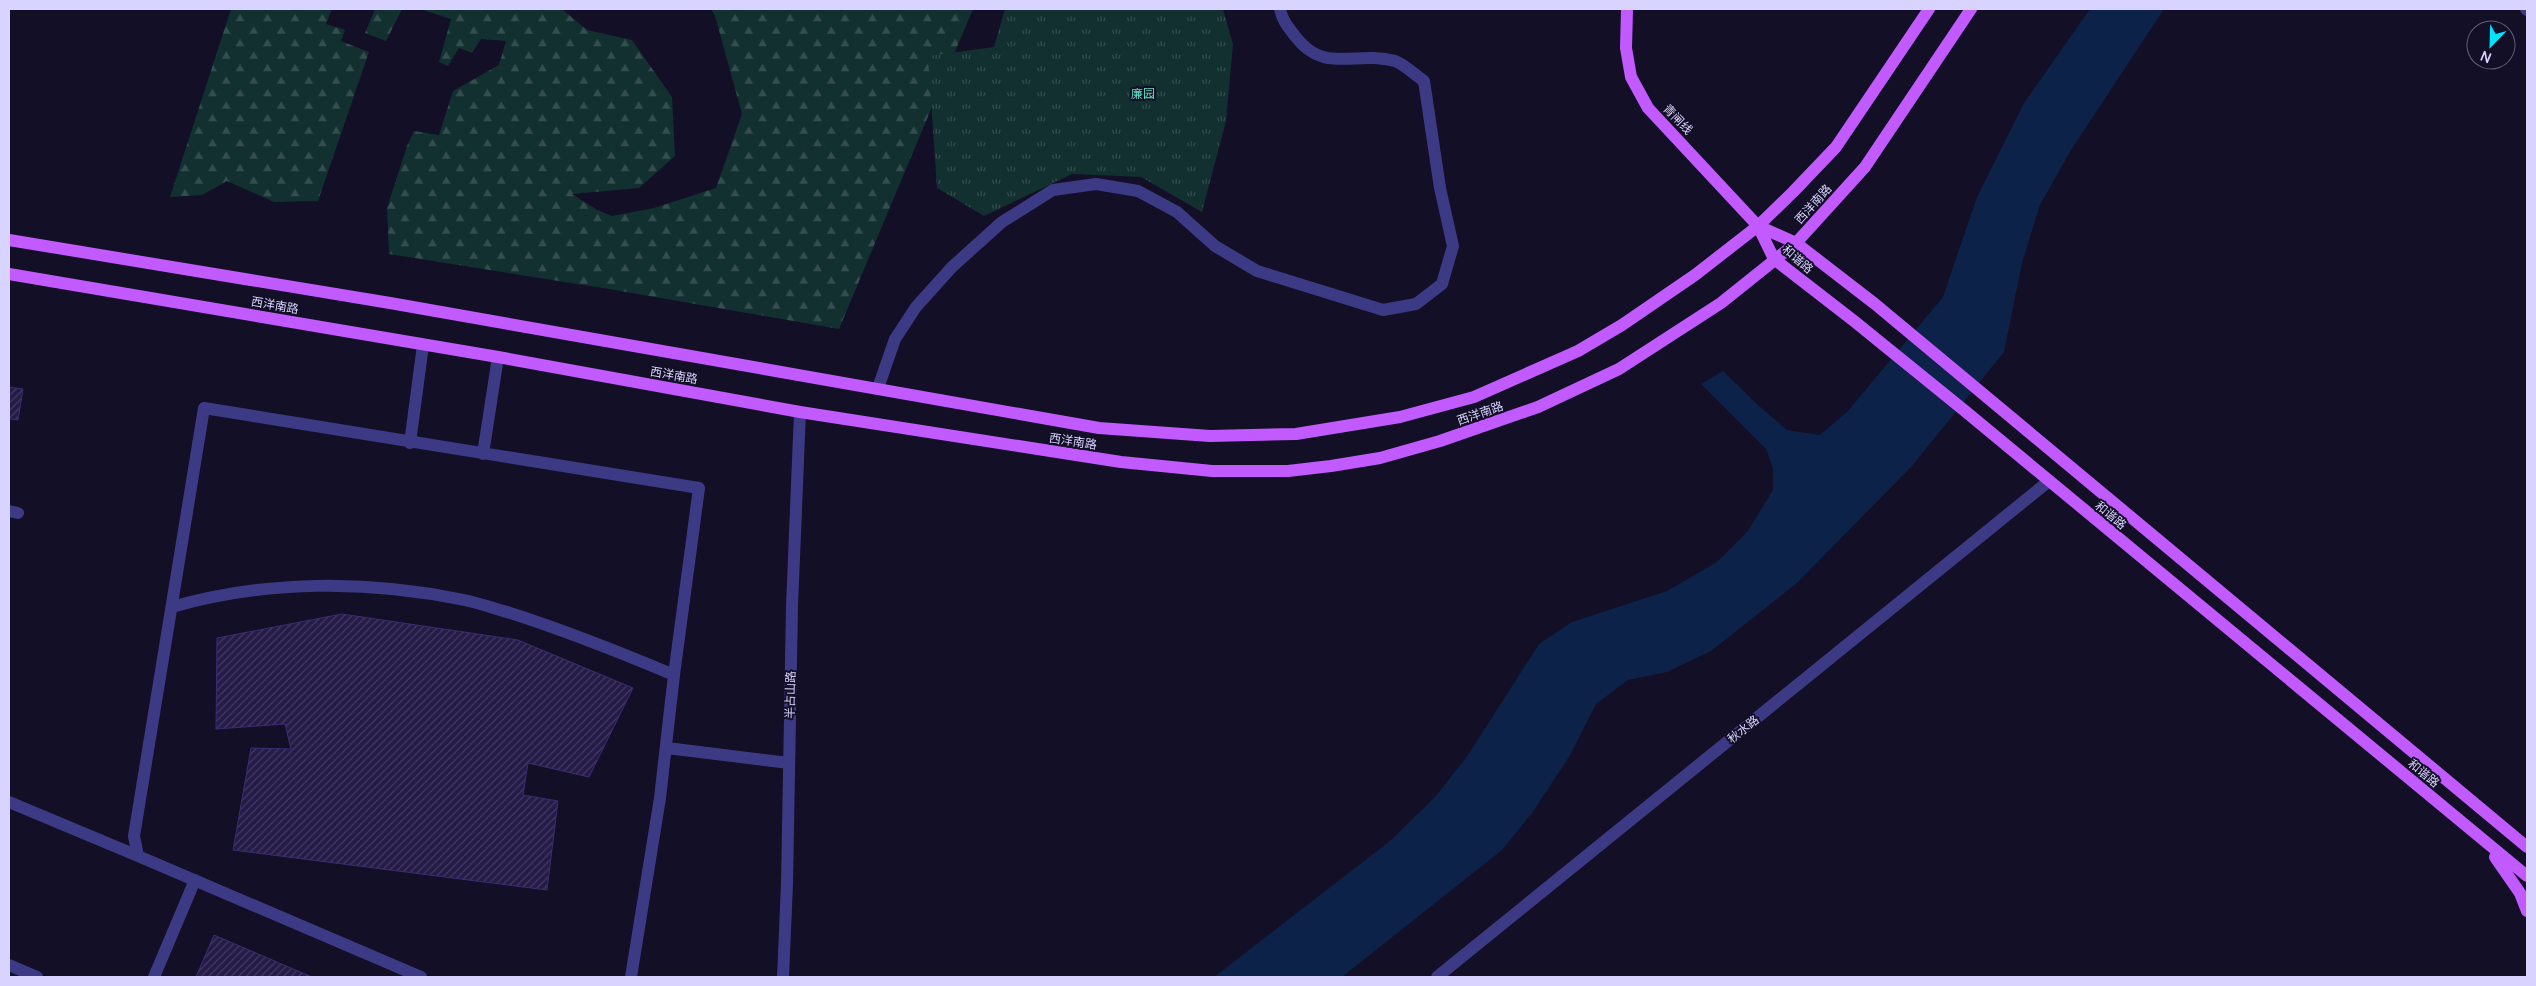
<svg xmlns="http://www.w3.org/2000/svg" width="2536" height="986" font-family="Manrope,'Noto Sans SC',sans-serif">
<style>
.forest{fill:url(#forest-firs)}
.park{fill:url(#park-tufts)}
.water{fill:#0c2248}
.building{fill:url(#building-hatch);stroke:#3b2d73}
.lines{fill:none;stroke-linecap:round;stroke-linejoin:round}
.minor{stroke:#3d3a85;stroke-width:12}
.major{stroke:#c25bff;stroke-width:12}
.labels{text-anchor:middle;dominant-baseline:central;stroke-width:4;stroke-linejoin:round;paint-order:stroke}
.park-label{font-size:12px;fill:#5fe0c0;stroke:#130f26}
.street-label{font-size:12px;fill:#d9d4ff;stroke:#130f26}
</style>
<defs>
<pattern id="forest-firs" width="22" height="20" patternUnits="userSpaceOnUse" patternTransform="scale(1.25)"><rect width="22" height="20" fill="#12302f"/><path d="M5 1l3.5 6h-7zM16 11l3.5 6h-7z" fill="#344d4e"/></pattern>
<pattern id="park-tufts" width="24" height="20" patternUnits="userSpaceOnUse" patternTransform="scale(1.25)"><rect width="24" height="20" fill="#12302f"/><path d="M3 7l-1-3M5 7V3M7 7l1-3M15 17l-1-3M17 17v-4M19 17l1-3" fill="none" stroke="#344d4e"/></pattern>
<pattern id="building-hatch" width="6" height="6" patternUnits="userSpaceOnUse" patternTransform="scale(1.25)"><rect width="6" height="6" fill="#241b47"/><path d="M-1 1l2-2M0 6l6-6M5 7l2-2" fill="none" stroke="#433b63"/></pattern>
</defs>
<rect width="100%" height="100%" fill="#130f26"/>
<path class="forest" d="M 231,9 L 332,9 L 326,24 L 345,30 L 341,41 L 369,52 L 318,201 L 274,202 L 227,181 L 202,195 L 170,197 Z
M 375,9 L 402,9 L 386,41 L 365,33 Z
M 420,9 L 562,9 L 587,30 L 632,40 L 672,97 L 675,156 L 639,188 L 572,194 L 597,210 L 612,216 L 654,208 L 716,188 L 742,114 L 715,16 L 711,9 L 973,9 L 839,329 L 609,289 L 389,254 L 387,208 L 407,146 L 414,131 L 439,135 L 453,91 L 499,65 L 506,41 L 481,39 L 472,53 L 459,48 L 448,66 L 439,62 L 451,19 Z"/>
<path class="park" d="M 1005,9 L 1223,9 L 1233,44 L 1226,121 L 1202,212 L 1141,177 L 1072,174 L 984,216 L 937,188 L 928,56 L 994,47 Z"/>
<path class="water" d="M 2090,9 L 2164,9 L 2071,150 L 2040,205 L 2022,263 L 2004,352 L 1912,466 L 1797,583 L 1711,651 L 1667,672 L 1628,680 L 1596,704 L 1569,757 L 1532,813 L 1502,850 L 1342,977 L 1214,977 L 1390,841 L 1435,797 L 1468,755 L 1539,644 L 1572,622 L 1667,591 L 1717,562 L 1748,531 L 1773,490 L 1773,468 L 1766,449 L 1701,384 L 1723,371 L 1758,405 L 1787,430 L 1820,435 L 1847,412 L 1943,297 L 1977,197 L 2024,103 Z"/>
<path class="building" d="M 9,387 L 23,389 L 18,420 L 9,419 Z
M 342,614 L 518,640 L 633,688 L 589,777 L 528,763 L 523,795 L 558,801 L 547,890 L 233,850 L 251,748 L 291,749 L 285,724 L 216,729 L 217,638 Z
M 214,935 L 312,977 L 196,977 Z"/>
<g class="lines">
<path class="minor" d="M 2526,9 L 2527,10
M 878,388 L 895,339 L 916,307 L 952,267 L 1002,222 L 1053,190 L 1096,184 L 1138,191 L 1177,212 L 1215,246 L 1257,271 L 1383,310 L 1416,304 L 1442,284 L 1453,246 L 1440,188 L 1424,81 C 1415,75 1404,64 1395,61 C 1355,50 1324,75 1295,36 C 1288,27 1282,20 1280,9
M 410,443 L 423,345
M 483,454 L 498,357
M 9,511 L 18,513
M 172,607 C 266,580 368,580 464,600 C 479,603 493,608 507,612 C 564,630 619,652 674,675
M 667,748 L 789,763
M 9,802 L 138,856
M 9,965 L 37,977
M 154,977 L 195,880
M 421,977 L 138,856 L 134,836 L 204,408 L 699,488 L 674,675 L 660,798 L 631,977
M 783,977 L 787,884 L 792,606 L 800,412
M 1437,977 L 2049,481"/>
<path class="major" d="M 1627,9 L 1626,48 L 1631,77 L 1648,108 L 1758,226 L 1774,259 L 1854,321 L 1965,411 L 2527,876
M 1758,226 L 1796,243 L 1875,304 L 2527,847
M 9,240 L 390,303 L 1099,428 L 1210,436 L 1296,434 L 1400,417 L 1474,397 L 1578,351 L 1622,325 L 1695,275 L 1758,226 L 1793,192 L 1836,147 L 1929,9
M 9,274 L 498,357 L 800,412 L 1121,462 L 1212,471 L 1288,471 L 1331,466 L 1380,458 L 1440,441 L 1538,407 L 1619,369 L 1721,303 L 1796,243 L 1865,167 L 1971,9
M 2495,857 L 2520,893 L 2527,911"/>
</g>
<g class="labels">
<g class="park-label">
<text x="1143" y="93">廉园</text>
</g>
<g class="street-label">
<text transform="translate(1678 119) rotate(46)">青闸线</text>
<text transform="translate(1813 204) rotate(-48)">西洋南路</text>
<text transform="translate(1798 259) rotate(41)">和谐路</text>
<text transform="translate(275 305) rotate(10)">西洋南路</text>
<text transform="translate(674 375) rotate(10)">西洋南路</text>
<text transform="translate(1480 413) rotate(-19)">西洋南路</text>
<text transform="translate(1073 441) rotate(9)">西洋南路</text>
<text transform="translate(2111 515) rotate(40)">和谐路</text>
<text transform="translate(790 695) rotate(-89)">半占山路</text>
<text transform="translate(1743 729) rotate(-39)">秋水路</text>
<text transform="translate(2424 773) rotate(40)">和谐路</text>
</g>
</g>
<rect width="2536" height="986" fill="none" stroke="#d9d4ff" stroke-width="20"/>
<g transform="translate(2491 45) rotate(203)"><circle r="24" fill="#130f26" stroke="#625e7d"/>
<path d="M0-4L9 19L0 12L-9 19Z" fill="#00e5ff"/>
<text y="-8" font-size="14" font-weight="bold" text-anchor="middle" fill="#d9d4ff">N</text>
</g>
</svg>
